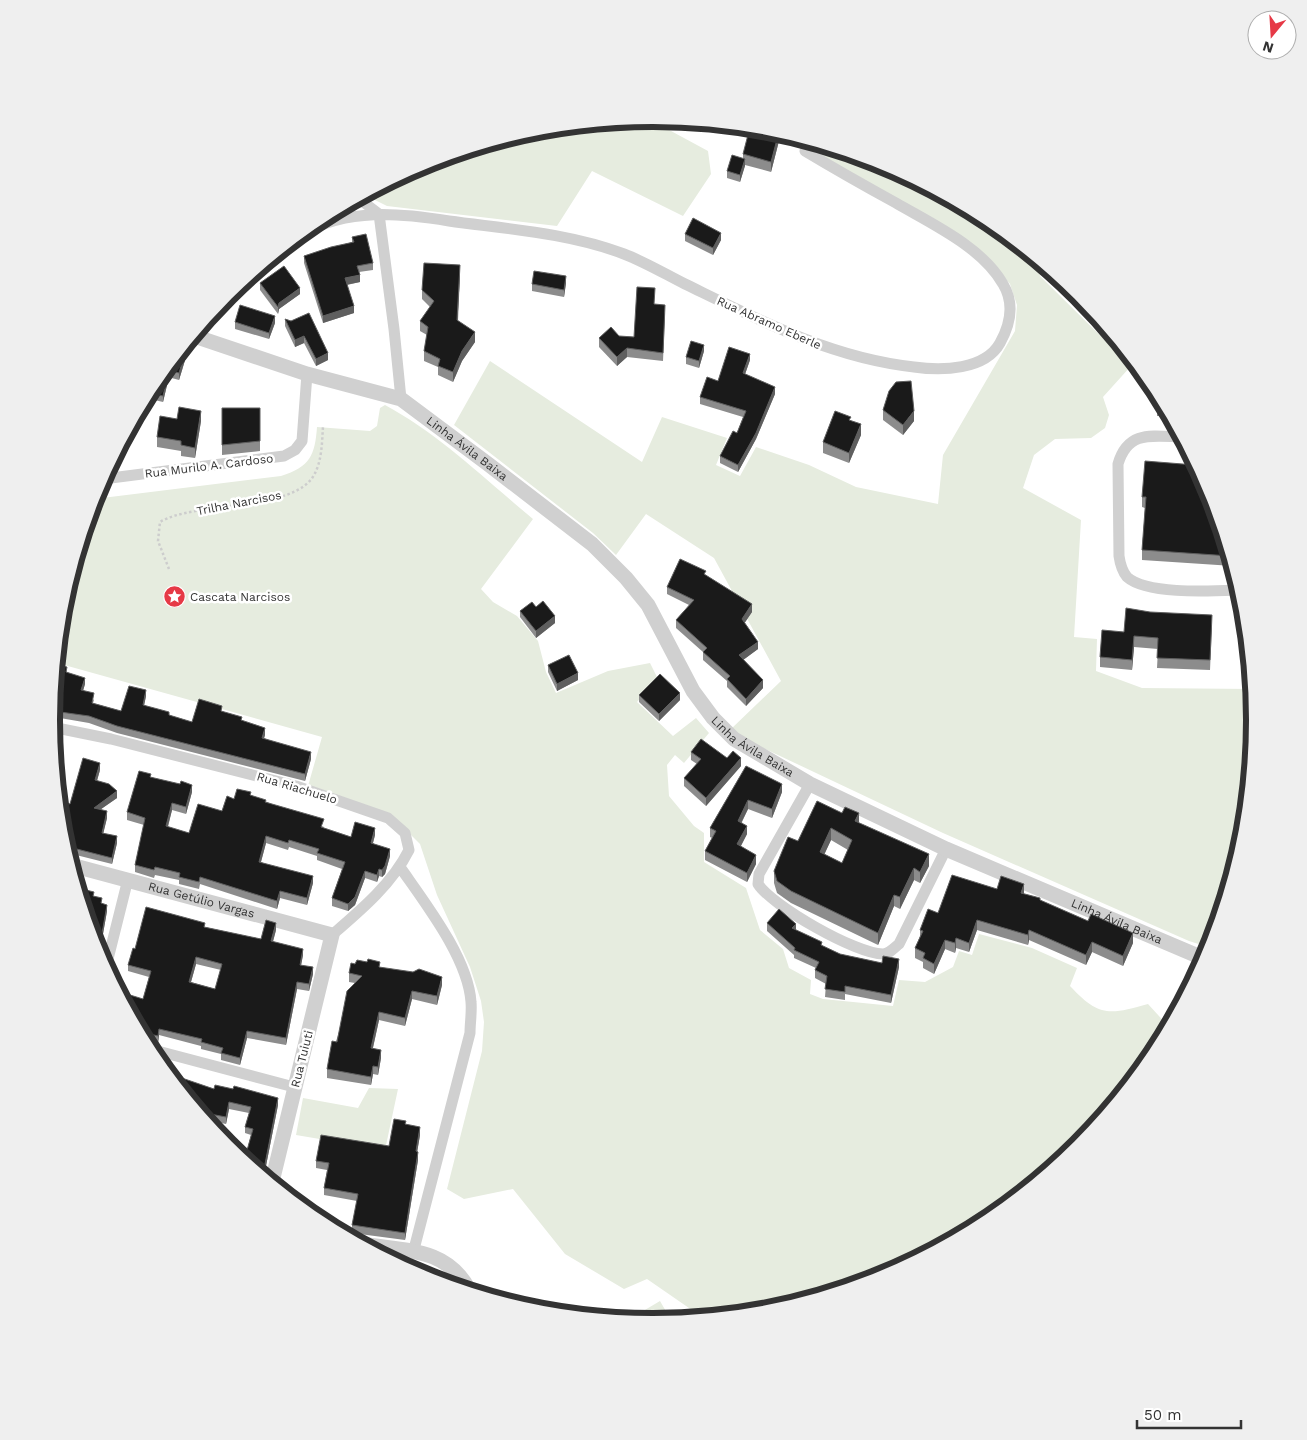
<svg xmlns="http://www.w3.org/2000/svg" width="1307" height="1440" font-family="'Work Sans',sans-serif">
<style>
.green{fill:#e6ecdf}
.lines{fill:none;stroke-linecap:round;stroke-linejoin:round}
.path{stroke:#cdcdcd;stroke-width:2.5;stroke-dasharray:2.5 2.5;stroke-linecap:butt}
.minor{stroke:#d0d0d0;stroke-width:11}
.tertiary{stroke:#d0d0d0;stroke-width:15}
.wall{fill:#8c8c8c;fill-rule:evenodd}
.shaded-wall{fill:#5f5f5f}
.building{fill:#1a1a1a;stroke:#5f5f5f;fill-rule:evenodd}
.labels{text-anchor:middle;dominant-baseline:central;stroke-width:5;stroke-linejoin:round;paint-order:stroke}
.street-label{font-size:12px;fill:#333;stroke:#fff}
.poi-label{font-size:12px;fill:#333;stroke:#fff;text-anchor:start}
.rim{fill:none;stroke:#333;stroke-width:6}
</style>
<rect width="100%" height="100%" fill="#fff"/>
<path class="green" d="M 647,118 L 708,151 L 711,174 L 683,216 L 592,171 L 557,226 L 387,206 L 365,195 L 423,163 L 536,129 Z
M 781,132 L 884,164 L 988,219 L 1036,259 L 1040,276 L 1131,366 L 1103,397 L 1109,415 L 1105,428 L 1091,438 L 1055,439 L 1034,455 L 1023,488 L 1081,520 L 1074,637 L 1097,639 L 1096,671 L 1142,688 L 1253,689 L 1256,720 L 1244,838 L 1211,948 L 1189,941 L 943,833 L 742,738 L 731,729 L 781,681 L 714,558 L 646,514 L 616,555 L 593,533 L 454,425 L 490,361 L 642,462 L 662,417 L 727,438 L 716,465 L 740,476 L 756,447 L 809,465 L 856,487 L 938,504 L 943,455 L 1015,331 L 1017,305 L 1010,284 L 987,257 Z
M 385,405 C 439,434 486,480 533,519 L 481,589 L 493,602 L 517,616 L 538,641 L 546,672 L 556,693 L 608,671 L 650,663 L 658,679 L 637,702 L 673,736 L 696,718 L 709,733 L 684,763 L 675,755 L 667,765 L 669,796 L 694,826 L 704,833 L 704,862 L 746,888 L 760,930 L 783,949 L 789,968 L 811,980 L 810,994 L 823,999 L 893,1006 L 899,980 L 925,982 L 953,967 L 959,951 L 972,955 L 979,934 L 1032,948 L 1077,968 L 1070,986 C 1099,1017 1109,1015 1148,1004 L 1169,1027 L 1154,1055 L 1079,1146 L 988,1221 L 884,1277 L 771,1311 L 702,1317 L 647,1279 L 624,1289 L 565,1254 L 513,1189 L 464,1199 L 447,1189 L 482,1051 L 484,1022 L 481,1001 L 470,967 L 437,895 L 420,844 L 399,823 L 308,786 L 322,737 L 57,663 L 63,602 L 94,499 L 281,476 C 310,467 315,455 317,427 L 370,431 L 377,426 L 380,408 Z
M 369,1088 L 398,1089 L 385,1150 L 296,1135 L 303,1098 L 358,1108 Z
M 660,1301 L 671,1320 L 653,1322 L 628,1320 Z"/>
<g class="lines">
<path class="path" d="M 169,569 L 158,541 L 160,522 C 194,501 294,512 314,475 C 322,461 322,442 323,426"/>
<path class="minor" d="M 358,198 L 379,214 L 394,329 L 401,399
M 302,234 C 348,208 399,213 449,221 C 507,229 569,233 624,254 C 645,262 665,274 685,284 C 759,320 831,358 914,367 C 942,371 985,370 1000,343 C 1010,325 1015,304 1003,284 C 982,247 932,224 896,203 C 865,186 835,169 805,151
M 1182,437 C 1152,436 1128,430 1118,464 L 1119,556 C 1120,563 1122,571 1127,577 C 1147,595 1213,591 1240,590
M 103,479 L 284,456 L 295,450 L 302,441 L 307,374
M 52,727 L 111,739 L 296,786 L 388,818 L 405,833 L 409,850 C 392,884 361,910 332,935
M 810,784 L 759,874 L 758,884 C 772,906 856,954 883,954 C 889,954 894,948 899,944 L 946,849
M 400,867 C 425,903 468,958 471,1002 C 472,1012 470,1023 470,1033 L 413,1253
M 106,967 L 128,879
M 150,1049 L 294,1087"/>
<g class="tertiary">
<path id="s1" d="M 194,336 L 307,374 L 401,399 L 488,464 L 592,544 L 626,578 L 648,605 L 693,691 L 713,718 L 734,739 L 810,784 L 946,849 L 1205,959"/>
<path id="s2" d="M 71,865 L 332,935 L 272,1182"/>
<path d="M 362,1244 C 404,1251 447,1247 469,1290"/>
</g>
</g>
<path class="wall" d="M 780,132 L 780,137 L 771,172 L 745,165 L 740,182 L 727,178 L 727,171 L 743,159 L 743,154 Z
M 685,234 L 721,240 L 713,255 L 685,241 Z
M 352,237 L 373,263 L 373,270 L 359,272 L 360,282 L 347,285 L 354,313 L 323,323 L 304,263 L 304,256 L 352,242 Z
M 460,275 L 458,321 L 475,342 L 462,361 L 453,382 L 438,375 L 438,367 L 424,361 L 424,351 L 427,335 L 420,331 L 420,321 L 430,307 L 422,299 L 422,290 Z
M 260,283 L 300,294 L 279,309 L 278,314 L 260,290 Z
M 566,283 L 564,297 L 532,291 L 532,284 Z
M 655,304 L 665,314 L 663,361 L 627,357 L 617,366 L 599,347 L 599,338 L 619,336 L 634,337 Z
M 285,319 L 291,321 L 328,360 L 316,366 L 304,343 L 295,347 L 285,326 Z
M 235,322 L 275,323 L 269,339 L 235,329 Z
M 183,349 L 186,357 L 179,380 L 168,377 L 168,381 L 163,402 L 146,398 L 153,385 L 164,373 L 164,371 Z
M 704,351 L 699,368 L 686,364 L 686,357 Z
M 750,360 L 745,374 L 775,394 L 756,439 L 738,472 L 720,463 L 720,456 L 737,433 L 743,417 L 700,404 L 700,397 L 718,381 Z
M 1157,391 L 1171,416 L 1157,416 Z
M 222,408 L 260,408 L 260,451 L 222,455 Z
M 883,410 L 914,421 L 903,435 L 883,420 Z
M 177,419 L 201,421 L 195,458 L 181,456 L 181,451 L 157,447 L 157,437 Z
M 851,421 L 861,435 L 849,463 L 823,453 L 823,442 Z
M 1195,465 L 1210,490 L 1233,566 L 1142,560 L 1142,550 L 1145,508 L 1142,507 L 1142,497 Z
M 706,575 L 752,612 L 744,623 L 758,649 L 743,660 L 763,688 L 746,706 L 727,687 L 727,681 L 703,660 L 703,652 L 676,628 L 676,620 L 689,605 L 667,594 L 667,587 Z
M 536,607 L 555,623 L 536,638 L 520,617 L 520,611 Z
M 1212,625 L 1210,670 L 1157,668 L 1158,649 L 1134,647 L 1132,670 L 1100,667 L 1100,657 L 1124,632 Z
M 57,665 L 85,684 L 83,691 L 94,700 L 93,703 L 121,711 L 146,696 L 144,705 L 169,715 L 192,722 L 222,711 L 242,721 L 265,735 L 264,738 L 311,759 L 305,781 L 117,733 L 89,723 L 60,718 L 60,721 L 51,719 Z
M 548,665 L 578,680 L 557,691 L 548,672 Z
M 639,695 L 680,700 L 659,721 L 639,702 Z
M 691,752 L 727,758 L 741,766 L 706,806 L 684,786 L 684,778 L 697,764 L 691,760 Z
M 746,766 L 782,792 L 772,818 L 748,809 L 742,822 L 747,834 L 741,846 L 756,864 L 747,882 L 705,860 L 705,851 L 712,838 L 710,837 L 710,828 Z
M 100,770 L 97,781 L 117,798 L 101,809 L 107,818 L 103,833 L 117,843 L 112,864 L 68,853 L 63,837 L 70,804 Z
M 151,777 L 192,792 L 186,814 L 172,810 L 168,827 L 189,833 L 222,811 L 234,799 L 251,795 L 324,827 L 323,828 L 351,837 L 375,835 L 373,843 L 390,856 L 385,874 L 382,877 L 379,876 L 377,882 L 365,878 L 355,905 L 348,911 L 332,906 L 332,898 L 342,869 L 317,860 L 317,856 L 289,847 L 288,850 L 266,843 L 261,862 L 313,883 L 307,905 L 280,898 L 277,909 L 200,884 L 199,889 L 179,884 L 179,880 L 155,875 L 154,878 L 135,872 L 135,865 L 144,825 L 127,820 L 127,812 Z
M 817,801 L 859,823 L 929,866 L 920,883 L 914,880 L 900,909 L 894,906 L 878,945 L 791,903 L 777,893 L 774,883 L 774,871 L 798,841 ZM 831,840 L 848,850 L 842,863 L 824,854 Z
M 997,889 L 1024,894 L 1040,900 L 1133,943 L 1123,966 L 1092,952 L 1086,965 L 1029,940 L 1028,945 L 977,930 L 969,952 L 956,948 L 955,953 L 945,949 L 934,974 L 923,968 L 923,962 L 915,958 L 915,948 L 920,936 L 920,930 L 938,913 Z
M 80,893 L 94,896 L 102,904 L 107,911 L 100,951 L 97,950 Z
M 767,923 L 796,930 L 822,946 L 840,954 L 899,967 L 891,1003 L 845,994 L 845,1000 L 825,997 L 826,984 L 815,978 L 815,970 L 816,968 L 794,958 L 794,955 L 767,931 Z
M 205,927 L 261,939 L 276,930 L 273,942 L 303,955 L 301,965 L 313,974 L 309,991 L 297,989 L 286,1045 L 247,1038 L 240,1065 L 221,1060 L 221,1054 L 201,1049 L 201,1046 L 159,1035 L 158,1043 L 145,1040 L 127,1007 L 143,999 L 149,977 L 128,971 L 128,965 L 135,949 ZM 196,964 L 221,970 L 215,989 L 191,982 Z
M 380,967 L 442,985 L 437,1005 L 412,999 L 405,1026 L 379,1020 L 373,1048 L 381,1058 L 378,1075 L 373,1074 L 371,1085 L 327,1078 L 327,1069 L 355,983 L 349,982 L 349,973 Z
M 169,1075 L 214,1089 L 278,1105 L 264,1176 L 236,1153 L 246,1154 L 251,1135 L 245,1133 L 245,1127 L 249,1113 L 229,1109 L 226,1124 L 206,1120 Z
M 406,1125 L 420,1135 L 417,1152 L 418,1160 L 405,1240 L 352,1233 L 352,1225 L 357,1201 L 324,1195 L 324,1188 L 327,1170 L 316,1168 L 316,1161 L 389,1146 Z"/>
<path class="shaded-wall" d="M 779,132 L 780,132 L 780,137 L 771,172 L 771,162 Z
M 745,159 L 745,166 L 740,182 L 740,175 Z
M 721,233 L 721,240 L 713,255 L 713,248 Z
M 460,265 L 460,275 L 457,330 L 457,320 Z
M 360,275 L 360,282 L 345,285 L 345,278 Z
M 566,276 L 566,283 L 564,297 L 564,290 Z
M 300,288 L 300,294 L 279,309 L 278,314 L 278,307 L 279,303 Z
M 354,306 L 354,313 L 323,323 L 323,316 Z
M 275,316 L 275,323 L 269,339 L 269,333 Z
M 475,332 L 475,342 L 462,361 L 453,382 L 453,372 L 462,351 Z
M 304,336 L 304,343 L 295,347 L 295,340 Z
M 704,345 L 704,351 L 699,368 L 699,361 Z
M 627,348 L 627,357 L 617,366 L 617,357 Z
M 186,350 L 186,357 L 179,380 L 179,373 Z
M 328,353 L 328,360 L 316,366 L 316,359 Z
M 750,354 L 750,360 L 743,380 L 743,373 Z
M 168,374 L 168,381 L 163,402 L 163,396 Z
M 775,387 L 775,394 L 756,439 L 738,472 L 738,465 Z
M 201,411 L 201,421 L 195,458 L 195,448 Z
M 914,411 L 914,421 L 903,435 L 903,425 Z
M 861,424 L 861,435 L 849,463 L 849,453 Z
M 752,604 L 752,612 L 742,627 L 742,619 Z
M 555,616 L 555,623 L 536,638 L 536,631 Z
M 1134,636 L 1134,647 L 1132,670 L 1132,660 Z
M 758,642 L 758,649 L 739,663 L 739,655 Z
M 578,673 L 578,680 L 557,691 L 557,684 Z
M 85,678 L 85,684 L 81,697 L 81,690 Z
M 763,680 L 763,688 L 746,706 L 746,699 Z
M 146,690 L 146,696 L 143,711 L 143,705 Z
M 680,693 L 680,700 L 659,721 L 659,714 Z
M 265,728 L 265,735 L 262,745 L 262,738 Z
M 311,752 L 311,759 L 305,781 L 305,774 Z
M 741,758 L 741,766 L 706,806 L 706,798 Z
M 100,763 L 100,770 L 95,787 L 95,780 Z
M 782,784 L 782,792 L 772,818 L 772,809 Z
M 192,785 L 192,792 L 186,814 L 186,807 Z
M 117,791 L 117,798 L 94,814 L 94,808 Z
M 748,800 L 748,809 L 738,829 L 738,821 Z
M 172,803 L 172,810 L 166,833 L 166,826 Z
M 107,811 L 107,818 L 102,839 L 102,833 Z
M 859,813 L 859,825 L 855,821 Z
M 747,826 L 747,834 L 737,853 L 737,844 Z
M 375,828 L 375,835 L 371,850 L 371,843 Z
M 831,828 L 831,840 L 820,864 L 820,852 Z
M 117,836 L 117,843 L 112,864 L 112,858 Z
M 266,836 L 266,843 L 259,869 L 259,862 Z
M 390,849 L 390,856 L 385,874 L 382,877 L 382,870 Z
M 929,854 L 929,866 L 920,883 L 920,872 Z
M 756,855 L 756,864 L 747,882 L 747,873 Z
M 914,868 L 914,880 L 900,909 L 900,897 Z
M 379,869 L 379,876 L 377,882 L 377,875 Z
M 365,871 L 365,878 L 355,905 L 348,911 L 348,904 Z
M 313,876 L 313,883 L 307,905 L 307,898 Z
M 1024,884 L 1024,894 L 1021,893 Z
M 280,891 L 280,898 L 277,909 L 277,901 Z
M 894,895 L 894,906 L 878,945 L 878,933 Z
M 107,905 L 107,911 L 100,951 L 100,945 Z
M 977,920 L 977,930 L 969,952 L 969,943 Z
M 276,923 L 276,930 L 271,948 L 271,941 Z
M 796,924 L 796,932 L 792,928 Z
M 1029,930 L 1029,940 L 1028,945 L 1028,935 Z
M 1133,933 L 1133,943 L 1123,966 L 1123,956 Z
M 956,938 L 956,948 L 955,953 L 955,943 Z
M 945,940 L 945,949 L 934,974 L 934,964 Z
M 1092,942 L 1092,952 L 1086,965 L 1086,955 Z
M 303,949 L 303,955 L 300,971 L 300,965 Z
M 196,957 L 196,964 L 189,989 L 189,982 Z
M 899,959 L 899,967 L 891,1003 L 891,995 Z
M 313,967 L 313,974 L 309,991 L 309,984 Z
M 442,977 L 442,985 L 437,1005 L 437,996 Z
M 297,982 L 297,989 L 286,1045 L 286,1038 Z
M 412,991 L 412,999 L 405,1026 L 405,1018 Z
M 379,1012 L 379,1020 L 371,1056 L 371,1048 Z
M 159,1029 L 159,1035 L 158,1043 L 158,1036 Z
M 247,1031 L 247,1038 L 240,1065 L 240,1058 Z
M 381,1050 L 381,1058 L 378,1075 L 378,1067 Z
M 373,1066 L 373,1074 L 371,1085 L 371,1077 Z
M 278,1098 L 278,1105 L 264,1176 L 263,1174 Z
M 229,1102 L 229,1109 L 226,1124 L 226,1117 Z
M 420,1127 L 420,1135 L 416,1159 L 416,1151 Z
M 418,1152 L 418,1160 L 405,1240 L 405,1233 Z"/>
<path class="building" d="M 750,127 L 771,129 L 779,132 L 771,162 L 743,154 Z
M 732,155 L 745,159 L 740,175 L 727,171 Z
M 693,218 L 721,233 L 713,248 L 685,234 Z
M 366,234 L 373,263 L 357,266 L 360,275 L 345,278 L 354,306 L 323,316 L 304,256 L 331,247 L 354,242 L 352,237 Z
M 424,263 L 460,265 L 457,320 L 475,332 L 462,351 L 453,372 L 438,366 L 440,359 L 424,351 L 428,327 L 420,321 L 434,301 L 422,290 Z
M 284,266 L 300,288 L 279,303 L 278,307 L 260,283 Z
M 534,271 L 566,276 L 564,290 L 532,284 Z
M 637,287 L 655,288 L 654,304 L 665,305 L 663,353 L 627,348 L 617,357 L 599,338 L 611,327 L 619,336 L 634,337 Z
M 240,305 L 275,316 L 269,333 L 235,322 Z
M 309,313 L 328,353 L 316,359 L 304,336 L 295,340 L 285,319 L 291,321 Z
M 691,341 L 704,345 L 699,361 L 686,357 Z
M 729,347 L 750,354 L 743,373 L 775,387 L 756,433 L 738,465 L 720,456 L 733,431 L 737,433 L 746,411 L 700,397 L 707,377 L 718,381 Z
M 183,349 L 186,350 L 179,373 L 166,369 Z
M 163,373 L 168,374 L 163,396 L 149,393 L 153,385 Z
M 911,381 L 914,411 L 903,425 L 883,410 L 889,391 L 896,382 Z
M 1157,391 L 1165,406 L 1157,406 Z
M 179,407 L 201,411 L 195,448 L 181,445 L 181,441 L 157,437 L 160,416 L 177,419 Z
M 222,408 L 260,408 L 260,441 L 222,445 Z
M 835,411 L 851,417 L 849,420 L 861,424 L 849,453 L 823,442 Z
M 1145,461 L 1195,465 L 1196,463 L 1210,490 L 1230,556 L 1142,550 L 1146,497 L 1142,497 Z
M 680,559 L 706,571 L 704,574 L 752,604 L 742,619 L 758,642 L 739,655 L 763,680 L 746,699 L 727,679 L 730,676 L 703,652 L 707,648 L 676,620 L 694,600 L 667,587 Z
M 543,601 L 555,616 L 536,631 L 520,611 L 532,602 L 536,607 Z
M 1126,608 L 1150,612 L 1212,615 L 1210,660 L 1157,658 L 1158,638 L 1134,636 L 1132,660 L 1100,657 L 1102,630 L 1124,632 Z
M 569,655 L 578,673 L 557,684 L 548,665 Z
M 57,665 L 67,667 L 66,672 L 85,678 L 81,690 L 94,693 L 92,703 L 121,711 L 129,686 L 146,690 L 143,705 L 169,712 L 169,715 L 192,722 L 199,699 L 222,706 L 221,711 L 242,717 L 241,720 L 265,728 L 262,738 L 311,752 L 305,774 L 117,726 L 89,716 L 60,712 L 60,714 L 52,713 Z
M 660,674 L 680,693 L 659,714 L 639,695 Z
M 701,739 L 727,758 L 733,751 L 741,758 L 706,798 L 684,778 L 701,759 L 691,752 Z
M 83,758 L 100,763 L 95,780 L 109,784 L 117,791 L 94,808 L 107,811 L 102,833 L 117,836 L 112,858 L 65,846 L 63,837 L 59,801 L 70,804 Z
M 746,766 L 782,784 L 772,809 L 748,800 L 738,821 L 747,826 L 737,844 L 756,855 L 747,873 L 705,851 L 716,831 L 710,828 Z
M 139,771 L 151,774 L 150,777 L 180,784 L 181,781 L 192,785 L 186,807 L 172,803 L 166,826 L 189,833 L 198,804 L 222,811 L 227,796 L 234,799 L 237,789 L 251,792 L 250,795 L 266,800 L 265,802 L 324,819 L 321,827 L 351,837 L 355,822 L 375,828 L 371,843 L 390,849 L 385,866 L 382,870 L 379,869 L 377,875 L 365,871 L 355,897 L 348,904 L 332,898 L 345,862 L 317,853 L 319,849 L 289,840 L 288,843 L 266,836 L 259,862 L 313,876 L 307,898 L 280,891 L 277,901 L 200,877 L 199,882 L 179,877 L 180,873 L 155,867 L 154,870 L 135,865 L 145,818 L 127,812 Z
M 817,801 L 842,813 L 845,807 L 859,813 L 855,821 L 929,854 L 920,872 L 914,868 L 900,897 L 894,895 L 878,933 L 791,891 L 777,881 L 774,871 L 788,837 L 798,841 ZM 831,828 L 852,840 L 842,863 L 820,852 Z
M 952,875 L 997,889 L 1001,876 L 1024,884 L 1021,893 L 1040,898 L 1040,900 L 1088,921 L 1091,914 L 1133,933 L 1123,956 L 1092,942 L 1086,955 L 1029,930 L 1028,935 L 977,920 L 969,943 L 956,938 L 955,943 L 945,940 L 934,964 L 923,958 L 925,953 L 915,948 L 923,931 L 920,930 L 928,909 L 938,913 Z
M 82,889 L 94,892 L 93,896 L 102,898 L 101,903 L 107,905 L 100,945 L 95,943 L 80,893 L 81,893 Z
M 146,907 L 205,923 L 204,927 L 261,939 L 266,920 L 276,923 L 271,941 L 303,949 L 300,965 L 313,967 L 309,984 L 297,982 L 286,1038 L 247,1031 L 240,1058 L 221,1053 L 223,1048 L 201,1042 L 202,1039 L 159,1029 L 158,1036 L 141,1032 L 127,1007 L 130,995 L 143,999 L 151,971 L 128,965 L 133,948 L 135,949 ZM 196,957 L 222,964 L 215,989 L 189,982 Z
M 779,909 L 796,924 L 792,928 L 822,942 L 821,945 L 840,954 L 882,963 L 883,956 L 899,959 L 891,995 L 845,986 L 845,992 L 825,989 L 827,976 L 815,970 L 819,962 L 794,950 L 795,948 L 767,923 Z
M 368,959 L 380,962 L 379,967 L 413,972 L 419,969 L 442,977 L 437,996 L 412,991 L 405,1018 L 379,1012 L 371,1048 L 381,1050 L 378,1067 L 373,1066 L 371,1077 L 327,1069 L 332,1041 L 337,1042 L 347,991 L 362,976 L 349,973 L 351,963 L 355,964 L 357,960 L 367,962 Z
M 170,1074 L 214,1089 L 215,1085 L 233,1089 L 234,1086 L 278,1098 L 263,1174 L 236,1153 L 237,1152 L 246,1154 L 253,1129 L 245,1127 L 251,1107 L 229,1102 L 226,1117 L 199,1112 L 169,1075 Z
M 394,1119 L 406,1121 L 405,1124 L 420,1127 L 416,1151 L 418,1152 L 405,1233 L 352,1225 L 358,1194 L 324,1188 L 329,1163 L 316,1161 L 321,1135 L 389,1146 Z"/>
<defs>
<symbol id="sight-disc" viewBox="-11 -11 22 22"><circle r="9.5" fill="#e63946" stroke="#fff"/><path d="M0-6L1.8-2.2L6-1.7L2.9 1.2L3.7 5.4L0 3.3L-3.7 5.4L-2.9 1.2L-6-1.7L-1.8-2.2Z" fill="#fff"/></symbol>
</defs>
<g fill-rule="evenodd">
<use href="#sight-disc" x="162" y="584" width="25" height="25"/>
</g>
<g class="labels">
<g class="street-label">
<text transform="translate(769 323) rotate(24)">Rua Abramo Eberle</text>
<text stroke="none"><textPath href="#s1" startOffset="299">Linha Ávila Baixa</textPath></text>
<text transform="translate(209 466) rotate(-7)">Rua Murilo A. Cardoso</text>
<text transform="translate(239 503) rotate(-11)">Trilha Narcisos</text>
<text stroke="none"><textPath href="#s1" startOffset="719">Linha Ávila Baixa</textPath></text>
<text transform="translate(297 788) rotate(17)">Rua Riachuelo</text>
<text stroke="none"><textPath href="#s2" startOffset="135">Rua Getúlio Vargas</textPath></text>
<text stroke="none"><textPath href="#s1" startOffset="1124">Linha Ávila Baixa</textPath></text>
<text transform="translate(302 1059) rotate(-76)">Rua Tuiuti</text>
</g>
<g class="poi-label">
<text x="190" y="597">Cascata Narcisos</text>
</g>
</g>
<path d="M0 0H1307V1440H0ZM60 720a593 593 0 1 1 1186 0a593 593 0 1 1-1186 0Z" fill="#efefef" fill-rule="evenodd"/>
<path class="rim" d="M60 720a593 593 0 1 1 1186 0a593 593 0 1 1-1186 0Z"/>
<g transform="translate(1272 35) rotate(198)"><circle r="24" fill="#ffffff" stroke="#adadad"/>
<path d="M0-4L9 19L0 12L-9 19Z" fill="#e63946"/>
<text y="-8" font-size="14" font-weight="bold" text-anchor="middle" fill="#333333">N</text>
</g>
<path d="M1137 1420v8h104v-8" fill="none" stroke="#333333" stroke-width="2.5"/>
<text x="1144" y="1420" font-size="15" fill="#333333" stroke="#ffffff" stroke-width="4" paint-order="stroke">50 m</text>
</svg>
